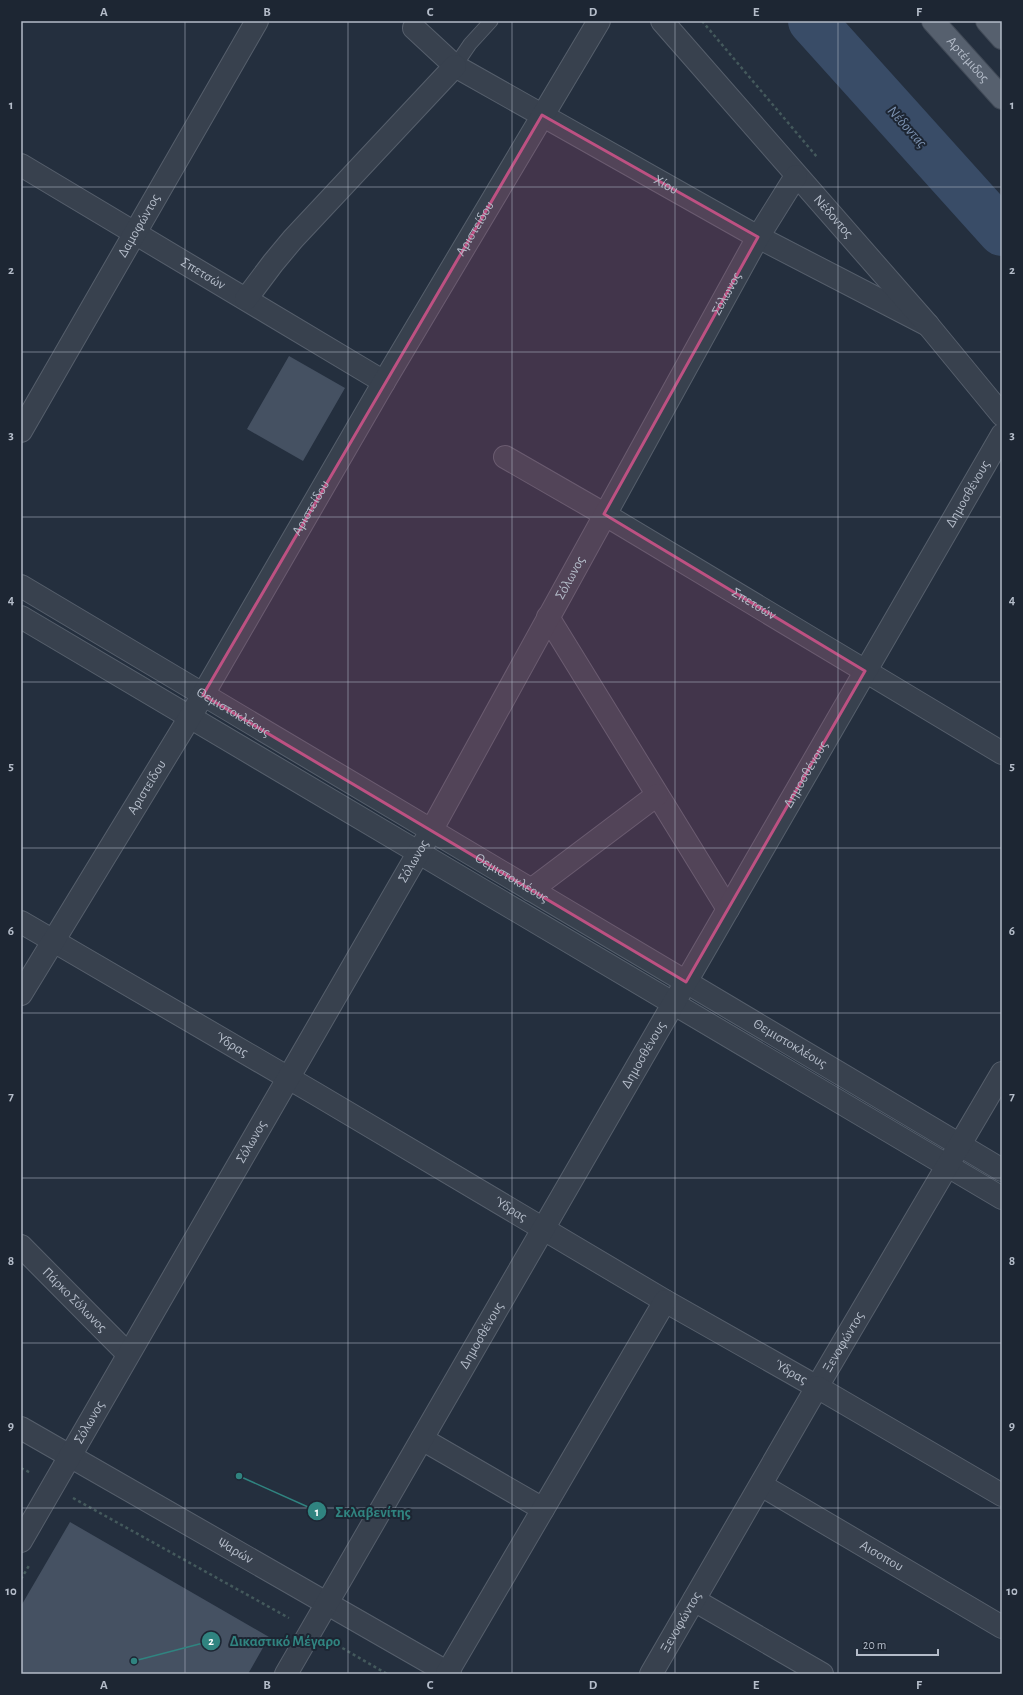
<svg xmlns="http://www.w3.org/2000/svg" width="1023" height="1695" font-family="'Alegreya Sans',sans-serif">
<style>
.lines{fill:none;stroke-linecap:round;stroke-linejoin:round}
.river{stroke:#394c67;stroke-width:48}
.building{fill:#455162}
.service-casing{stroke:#565f6c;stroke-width:15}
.minor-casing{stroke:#565f6c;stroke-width:24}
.tertiary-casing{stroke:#565f6c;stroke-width:24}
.primary-casing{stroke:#414a57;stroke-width:24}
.path{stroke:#44595c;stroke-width:2.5;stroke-dasharray:3 3;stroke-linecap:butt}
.service{stroke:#38414e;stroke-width:13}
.minor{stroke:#38414e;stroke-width:22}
.tertiary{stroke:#38414e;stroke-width:22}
.primary{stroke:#56606e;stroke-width:22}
.marked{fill:#bd5182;fill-opacity:0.2;stroke:#bd5182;stroke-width:3;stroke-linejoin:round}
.grid{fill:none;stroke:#b4bcc9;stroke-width:1;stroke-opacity:0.55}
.labels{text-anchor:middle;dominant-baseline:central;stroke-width:4;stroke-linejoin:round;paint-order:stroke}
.street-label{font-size:14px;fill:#b4bcc9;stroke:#1d2633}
.water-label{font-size:15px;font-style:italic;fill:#7c92b1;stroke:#1d2633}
.leader{fill:none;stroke:#308480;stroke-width:1.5}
.callout-dot{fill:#308480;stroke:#1d2633;stroke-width:1.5}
.mark-label{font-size:12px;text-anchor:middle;font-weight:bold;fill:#fff}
.callout-label{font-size:15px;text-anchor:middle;font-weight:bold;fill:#308480;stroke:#1d2633;stroke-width:4;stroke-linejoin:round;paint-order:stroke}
.neatline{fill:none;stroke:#b4bcc9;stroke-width:1.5}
.grid-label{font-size:13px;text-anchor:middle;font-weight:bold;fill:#b4bcc9}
</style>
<rect width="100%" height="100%" fill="#242f3e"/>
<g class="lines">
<path class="river" d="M 812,21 L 1002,232"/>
</g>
<path class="building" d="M 289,356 L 345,388 L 303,461 L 247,429 Z
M 70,1522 L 269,1637 L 248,1674 L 21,1674 L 21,1606 Z"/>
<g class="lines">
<defs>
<path id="service" d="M 455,66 L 470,44 L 491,21"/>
<g id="minor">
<path id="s1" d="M 414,28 L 455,66 L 758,237 L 928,325"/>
<path id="s2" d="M 21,165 L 384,382"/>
<path d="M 246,299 L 273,263 L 293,239 L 455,66"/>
<path id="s3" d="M 21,431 L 257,21"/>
<path id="s4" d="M 505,457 L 604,514 L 1002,753"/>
<path id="s5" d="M 21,586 L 1002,1170"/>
<path d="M 21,617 L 1002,1198"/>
<path d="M 548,617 L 728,909"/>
<path d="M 531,890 L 657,795"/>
<path id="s6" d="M 21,922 L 316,1094 L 665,1301 L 817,1387 L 1002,1073"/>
<path id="s7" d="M 21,994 L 190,717 L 384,382 L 599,21"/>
<path id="s8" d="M 21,1246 L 128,1354"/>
<path id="s9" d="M 21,1428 L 450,1674"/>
<path d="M 422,1439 L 543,1509"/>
<path id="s10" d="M 761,1485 L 1002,1627"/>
<path d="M 694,1600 L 822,1674"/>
<path d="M 447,1673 L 665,1301"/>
<path id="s11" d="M 286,1674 L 1002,435"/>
</g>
<g id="tertiary">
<path id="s12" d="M 662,21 L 928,325 L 1002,415"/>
<path id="s13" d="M 21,1541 L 431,831 L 758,237 L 796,176"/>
<path id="s14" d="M 651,1674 L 817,1387 L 1002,1495"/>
</g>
<g id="primary">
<path id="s15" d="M 933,21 L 1002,98"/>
<path d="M 987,21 L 1002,38"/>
</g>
</defs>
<use href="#service" class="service-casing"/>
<use href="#minor" class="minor-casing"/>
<use href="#tertiary" class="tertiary-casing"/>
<use href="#primary" class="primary-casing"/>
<path class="path" d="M 702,21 L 817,157
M 21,1468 L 31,1473
M 73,1498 L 289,1618
M 21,1579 L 30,1564
M 332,1642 L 387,1674"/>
<use href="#service" class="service"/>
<use href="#minor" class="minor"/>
<use href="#tertiary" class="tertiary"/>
<use href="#primary" class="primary"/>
</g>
<path class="marked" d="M 542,115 L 758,237 L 604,514 L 865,671 L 686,982 L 203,695 Z"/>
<path class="grid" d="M 185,21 L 185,1674M 348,21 L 348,1674M 512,21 L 512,1674M 675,21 L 675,1674M 838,21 L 838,1674M 21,187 L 1002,187M 21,352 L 1002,352M 21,517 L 1002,517M 21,682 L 1002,682M 21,848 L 1002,848M 21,1013 L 1002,1013M 21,1178 L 1002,1178M 21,1343 L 1002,1343M 21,1508 L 1002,1508"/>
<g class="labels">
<g class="street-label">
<text stroke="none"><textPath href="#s15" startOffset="52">Αρτέμιδος</textPath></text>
<text stroke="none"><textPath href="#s1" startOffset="298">Χίου</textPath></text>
<text stroke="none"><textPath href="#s12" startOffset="260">Νέδοντος</textPath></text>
<text stroke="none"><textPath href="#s3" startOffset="237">Δαμοφώντος</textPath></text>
<text stroke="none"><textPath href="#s7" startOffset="890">Αριστείδου</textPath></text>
<text stroke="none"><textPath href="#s2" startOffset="212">Σπετσών</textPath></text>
<text stroke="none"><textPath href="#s13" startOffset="1433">Σόλωνος</textPath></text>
<text stroke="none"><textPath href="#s11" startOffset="1363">Δημοσθένους</textPath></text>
<text stroke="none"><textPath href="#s7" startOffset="566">Αριστείδου</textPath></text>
<text stroke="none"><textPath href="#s13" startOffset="1109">Σόλωνος</textPath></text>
<text stroke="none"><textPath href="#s4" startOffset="289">Σπετσών</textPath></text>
<text stroke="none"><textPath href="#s5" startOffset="247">Θεμιστοκλέους</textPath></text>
<text stroke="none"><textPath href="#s11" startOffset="1039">Δημοσθένους</textPath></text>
<text stroke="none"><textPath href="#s7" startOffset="242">Αριστείδου</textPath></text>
<text stroke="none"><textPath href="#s13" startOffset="785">Σόλωνος</textPath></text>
<text stroke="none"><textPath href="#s5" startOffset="571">Θεμιστοκλέους</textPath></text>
<text stroke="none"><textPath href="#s5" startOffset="895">Θεμιστοκλέους</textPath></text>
<text stroke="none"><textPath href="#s6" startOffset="244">Ύδρας</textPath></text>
<text stroke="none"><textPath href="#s11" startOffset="715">Δημοσθένους</textPath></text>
<text stroke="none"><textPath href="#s13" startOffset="461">Σόλωνος</textPath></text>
<text stroke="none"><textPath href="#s6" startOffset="568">Ύδρας</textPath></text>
<text stroke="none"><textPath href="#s8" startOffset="76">Πάρκο Σόλωνος</textPath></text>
<text stroke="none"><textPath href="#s11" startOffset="391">Δημοσθένους</textPath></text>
<text stroke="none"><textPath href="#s6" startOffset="974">Ξενοφώντος</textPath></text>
<text stroke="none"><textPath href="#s6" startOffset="892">Ύδρας</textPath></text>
<text stroke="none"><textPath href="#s13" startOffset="137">Σόλωνος</textPath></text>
<text stroke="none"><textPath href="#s9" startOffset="247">Ψαρών</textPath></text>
<text stroke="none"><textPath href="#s10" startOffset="140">Αισοπου</textPath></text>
<text stroke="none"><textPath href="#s14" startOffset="60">Ξενοφώντος</textPath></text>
</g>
<g class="water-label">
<text transform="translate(907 127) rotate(48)">Νέδoντας</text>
</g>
</g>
<path class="leader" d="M239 1476L317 1511M134 1661L211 1641"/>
<g class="callout-dot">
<circle cx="239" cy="1476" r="4"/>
<circle cx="134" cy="1661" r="4"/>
<circle cx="317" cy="1511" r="10"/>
<circle cx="211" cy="1641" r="10"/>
</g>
<g class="mark-label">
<text x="317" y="1516">1</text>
<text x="211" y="1645">2</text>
</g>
<g class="callout-label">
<text x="373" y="1517">Σκλαβενίτης</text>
<text x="285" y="1646">Δικαστικό Μέγαρο</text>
</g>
<rect width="1023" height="1695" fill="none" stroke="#1d2633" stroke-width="44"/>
<path d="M857 1649v6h81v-6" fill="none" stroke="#b4bcc9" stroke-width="2"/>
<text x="863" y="1649" font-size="12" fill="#b4bcc9" stroke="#1d2633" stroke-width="3" paint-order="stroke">20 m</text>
<rect x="22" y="22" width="979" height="1651" class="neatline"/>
<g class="grid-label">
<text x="104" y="16">A</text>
<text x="267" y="16">B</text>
<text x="430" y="16">C</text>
<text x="593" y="16">D</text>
<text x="756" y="16">E</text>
<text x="919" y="16">F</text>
<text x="11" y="109">1</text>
<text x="1012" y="109">1</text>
<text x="11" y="274">2</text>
<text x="1012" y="274">2</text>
<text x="11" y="439">3</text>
<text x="1012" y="439">3</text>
<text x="11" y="604">4</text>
<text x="1012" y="604">4</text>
<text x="11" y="770">5</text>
<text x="1012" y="770">5</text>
<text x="11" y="935">6</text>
<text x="1012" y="935">6</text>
<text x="11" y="1100">7</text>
<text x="1012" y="1100">7</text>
<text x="11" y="1265">8</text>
<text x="1012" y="1265">8</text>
<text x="11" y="1430">9</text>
<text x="1012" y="1430">9</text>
<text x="11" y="1595">10</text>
<text x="1012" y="1595">10</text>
<text x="104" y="1689">A</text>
<text x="267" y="1689">B</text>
<text x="430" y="1689">C</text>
<text x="593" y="1689">D</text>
<text x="756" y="1689">E</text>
<text x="919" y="1689">F</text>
</g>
</svg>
